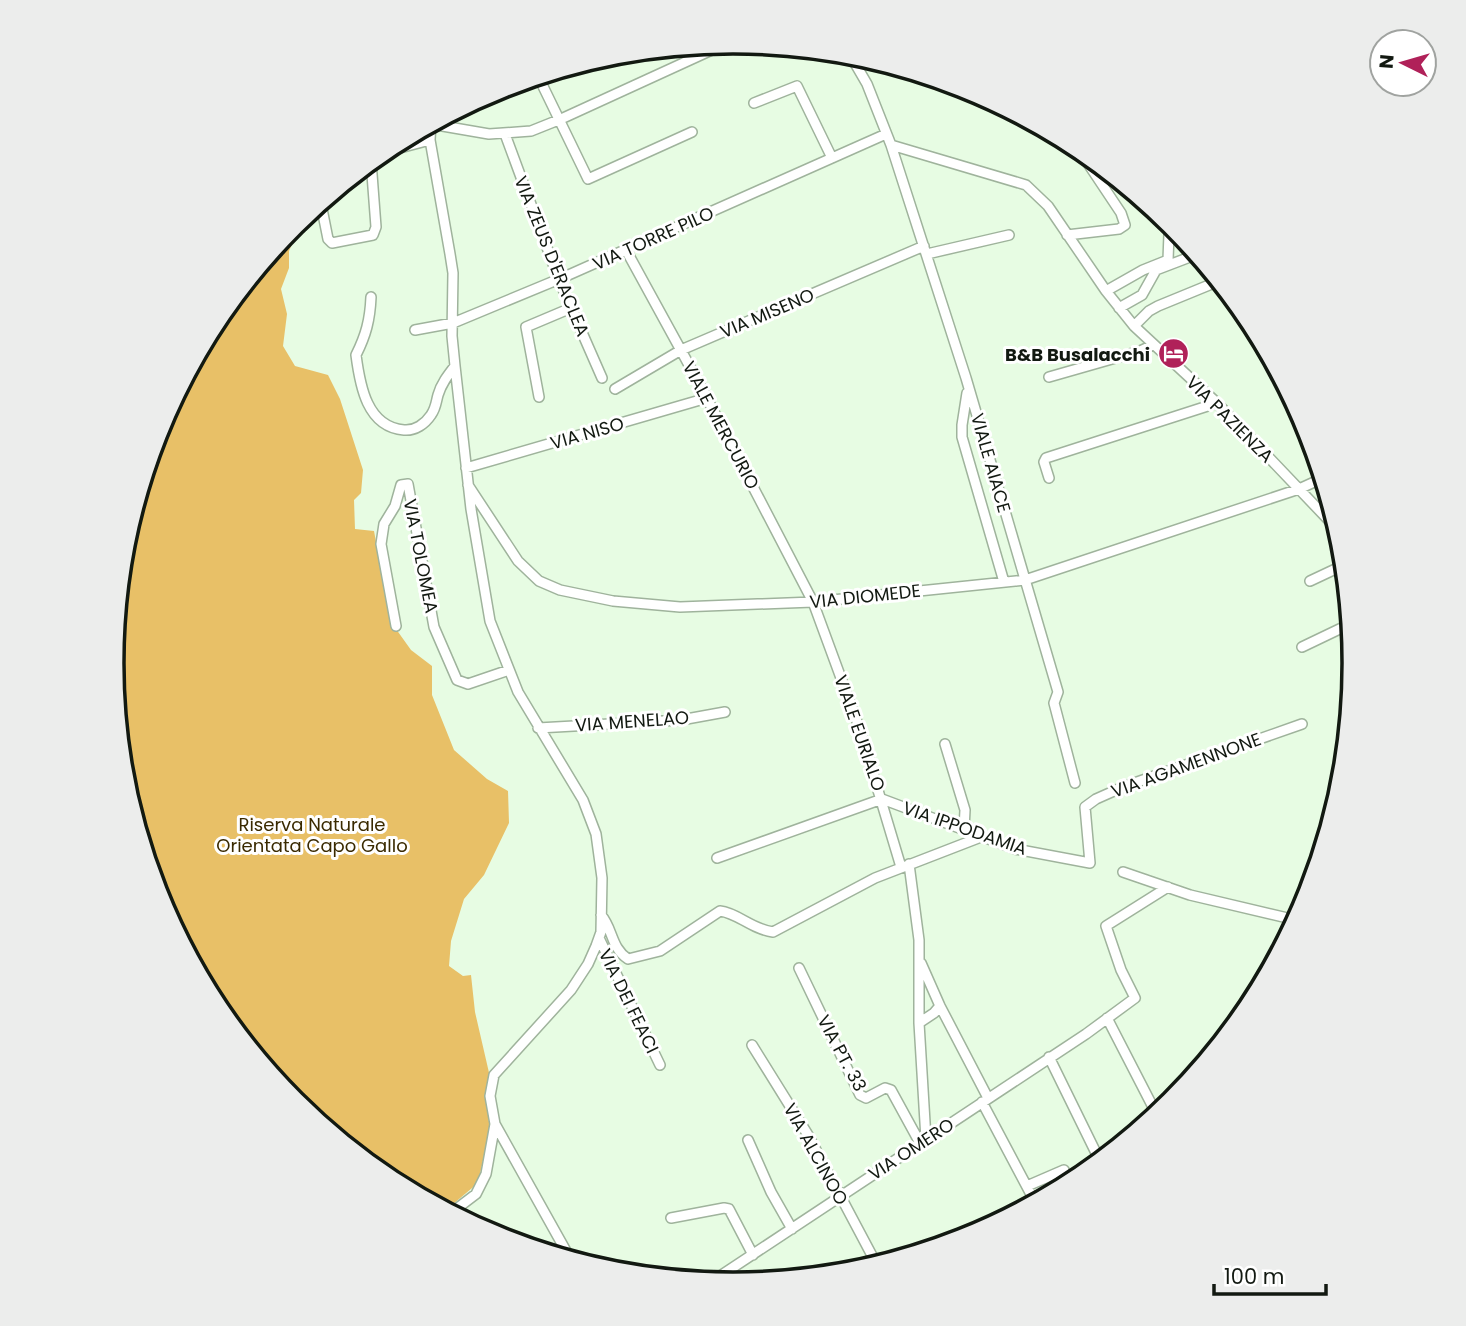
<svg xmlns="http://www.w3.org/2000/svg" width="1466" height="1326" font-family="Poppins,sans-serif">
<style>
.green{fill:#e8c067}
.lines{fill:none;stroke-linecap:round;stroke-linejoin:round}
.minor-casing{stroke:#9fb39c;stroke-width:12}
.minor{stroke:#fff;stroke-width:9}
.labels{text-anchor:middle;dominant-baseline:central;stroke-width:6;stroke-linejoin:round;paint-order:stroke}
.street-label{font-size:18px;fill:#121911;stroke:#fff}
.poi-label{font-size:18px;font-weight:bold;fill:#121911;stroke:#fff;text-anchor:end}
.park-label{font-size:18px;fill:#3a2a00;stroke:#fff}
.rim{fill:none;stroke:#121911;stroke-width:3.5}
</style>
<rect width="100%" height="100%" fill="#e7fce3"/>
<path class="green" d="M 893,66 L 971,89 L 980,94 L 934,90 Z
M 298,221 L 296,235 L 289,251 L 289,268 L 281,289 L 287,314 L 283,346 L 295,366 L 328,375 L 340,399 L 363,470 L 361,493 L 354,500 L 355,529 L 374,531 L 391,622 L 411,650 L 432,666 L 432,695 L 454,750 L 487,779 L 508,791 L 509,823 L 484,875 L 464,899 L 451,941 L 449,966 L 463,976 L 471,975 L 475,1012 L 490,1077 L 486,1100 L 490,1129 L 478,1183 L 446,1210 L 388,1179 L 294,1102 L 216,1008 L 159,900 L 124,784 L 112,663 L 124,541 L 159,425 L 217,318 Z"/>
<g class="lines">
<defs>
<path id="minor" d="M 849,53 L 867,84 L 891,145 L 1026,185 L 1048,206 L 1106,291 L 1134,326 L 1217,403 L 1339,531
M 538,76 L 588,179 L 692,132
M 754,103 L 797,86 L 832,158
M 431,123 L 430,140 L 450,254 L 453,273 L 452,336 L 455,366 L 471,509 L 490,621 L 518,692 L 583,800 L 596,834 L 602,878 L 601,932 L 596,946 L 588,964 L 571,990 L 494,1075 L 490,1096 L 495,1124 L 486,1174 L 476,1194 L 451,1213
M 431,124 L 489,134 L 531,131 L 561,119 L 727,43
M 505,134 L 559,280 L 602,378
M 891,145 L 966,378 L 1058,692 L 1054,703 L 1075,783
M 381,153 L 430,140
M 321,204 L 328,239 L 332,243 L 373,235 L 376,227 L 371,161
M 1067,235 L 1119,229 L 1125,225 L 1121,213 L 1083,156
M 626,250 L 700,385 L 813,602 L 859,727 L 901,867
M 927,254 L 1009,235
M 1106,291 L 1143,270 L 1168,260 L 1169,234 L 1179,232
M 371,297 C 370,320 366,335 356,355 C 360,386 367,427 404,430 C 415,431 425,424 431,415 C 436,408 436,402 438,395 C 441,384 448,375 455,366
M 1119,308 L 1142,295 L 1156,270 L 1190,257
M 1134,326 L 1149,311 L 1158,306 L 1219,281
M 415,330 L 453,323 L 564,277 L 886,134
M 1049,377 L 1140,351 L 1153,345
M 615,389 L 681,350 L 924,246
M 967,393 L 962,425 L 962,437 L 1004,582
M 539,397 L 526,327 L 571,308
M 466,468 L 707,398
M 1049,478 L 1044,462 L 1046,458 L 1217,403
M 468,485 L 518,561 L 539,581 L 560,590 L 613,601 L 680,607 L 813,602 L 1025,580 L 1299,489 L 1323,478
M 1310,581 L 1344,565
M 396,626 L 381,544 L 384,524 L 395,506 L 401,485 L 408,484 L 434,627 L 457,680 L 468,684 L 509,670
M 1302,647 L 1350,624
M 1348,684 L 1352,682
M 538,728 L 681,720 L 725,712
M 945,744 L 965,810 L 964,829
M 717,858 L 882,799 L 1015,849 L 1090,863 L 1085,807 L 1096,799 L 1123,787 L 1302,724
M 909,864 L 919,940 L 919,1023 L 926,1139
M 1123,872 L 1190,895 L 1296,920
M 601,915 C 613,929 611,948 628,959 L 660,951 L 720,911 C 738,913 751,929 773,932 L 875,878 L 981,837
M 599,938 L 660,1065
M 921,963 L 940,1006 L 988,1098
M 799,968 L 860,1095 L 866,1098 L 885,1088 L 891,1090 L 920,1143
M 1107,1018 L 1157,1115
M 919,1023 L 934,1013 L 940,1006
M 752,1045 L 808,1135 L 877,1265
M 1049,1057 L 1100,1161
M 982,1102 L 1035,1202
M 495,1124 L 571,1260
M 748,1140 L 771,1192 L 792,1229
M 1027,1186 L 1064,1170
M 671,1218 L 724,1208 L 729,1209 L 753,1255
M 711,1282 L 1086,1034 L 1135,998 L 1121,970 L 1106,926 L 1168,887"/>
</defs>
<use href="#minor" class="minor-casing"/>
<use href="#minor" class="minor"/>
</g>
<defs>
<symbol id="hotel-disc" viewBox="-11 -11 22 22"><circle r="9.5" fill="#b02159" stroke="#fff"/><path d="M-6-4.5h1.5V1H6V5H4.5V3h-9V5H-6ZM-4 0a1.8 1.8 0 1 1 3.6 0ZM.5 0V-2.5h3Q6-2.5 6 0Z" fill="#fff"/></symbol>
</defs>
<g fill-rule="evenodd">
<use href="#hotel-disc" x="1156" y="336" width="35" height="35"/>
</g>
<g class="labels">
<g class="street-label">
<text transform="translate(653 238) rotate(-24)">VIA TORRE PILO</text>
<text transform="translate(552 256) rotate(68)">VIA ZEUS D'ERACLEA</text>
<text transform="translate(767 313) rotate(-23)">VIA MISENO</text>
<text transform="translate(1230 419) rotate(45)">VIA PAZIENZA</text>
<text transform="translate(721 425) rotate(62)">VIALE MERCURIO</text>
<text transform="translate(587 433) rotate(-16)">VIA NISO</text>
<text transform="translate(991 463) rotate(74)">VIALE AIACE</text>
<text transform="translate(421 556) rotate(79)">VIA TOLOMEA</text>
<text transform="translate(865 596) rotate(-6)">VIA DIOMEDE</text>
<text transform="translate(632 721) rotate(-4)">VIA MENELAO</text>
<text transform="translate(860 733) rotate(71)">VIALE EURIALO</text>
<text transform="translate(1186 765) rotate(-20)">VIA AGAMENNONE</text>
<text transform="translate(965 828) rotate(19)">VIA IPPODAMIA</text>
<text transform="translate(629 1001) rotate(64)">VIA DEI FEACI</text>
<text transform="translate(842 1053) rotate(62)">VIA PT. 33</text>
<text transform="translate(911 1149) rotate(-33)">VIA OMERO</text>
<text transform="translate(816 1154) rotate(61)">VIA ALCINOO</text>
</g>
<g class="poi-label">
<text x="1150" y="354">B&amp;B Busalacchi</text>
</g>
<g class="park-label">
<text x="312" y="824">Riserva Naturale<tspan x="312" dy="21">Orientata Capo Gallo</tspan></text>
</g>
</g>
<path d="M0 0H1466V1326H0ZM124 663a609 609 0 1 1 1218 0a609 609 0 1 1-1218 0Z" fill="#ecedec" fill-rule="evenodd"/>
<path class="rim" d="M124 663a609 609 0 1 1 1218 0a609 609 0 1 1-1218 0Z"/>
<g transform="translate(1403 63) rotate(275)"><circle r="33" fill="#ffffff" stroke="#a0a3a0" stroke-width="2"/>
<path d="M0-5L12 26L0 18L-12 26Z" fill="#b02159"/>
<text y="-10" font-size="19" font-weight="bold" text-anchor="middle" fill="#121911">N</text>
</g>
<path d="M1214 1284v10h112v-10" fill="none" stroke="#121911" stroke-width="3.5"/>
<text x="1224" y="1284" font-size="21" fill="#121911" stroke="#ffffff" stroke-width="5" paint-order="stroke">100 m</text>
</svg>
